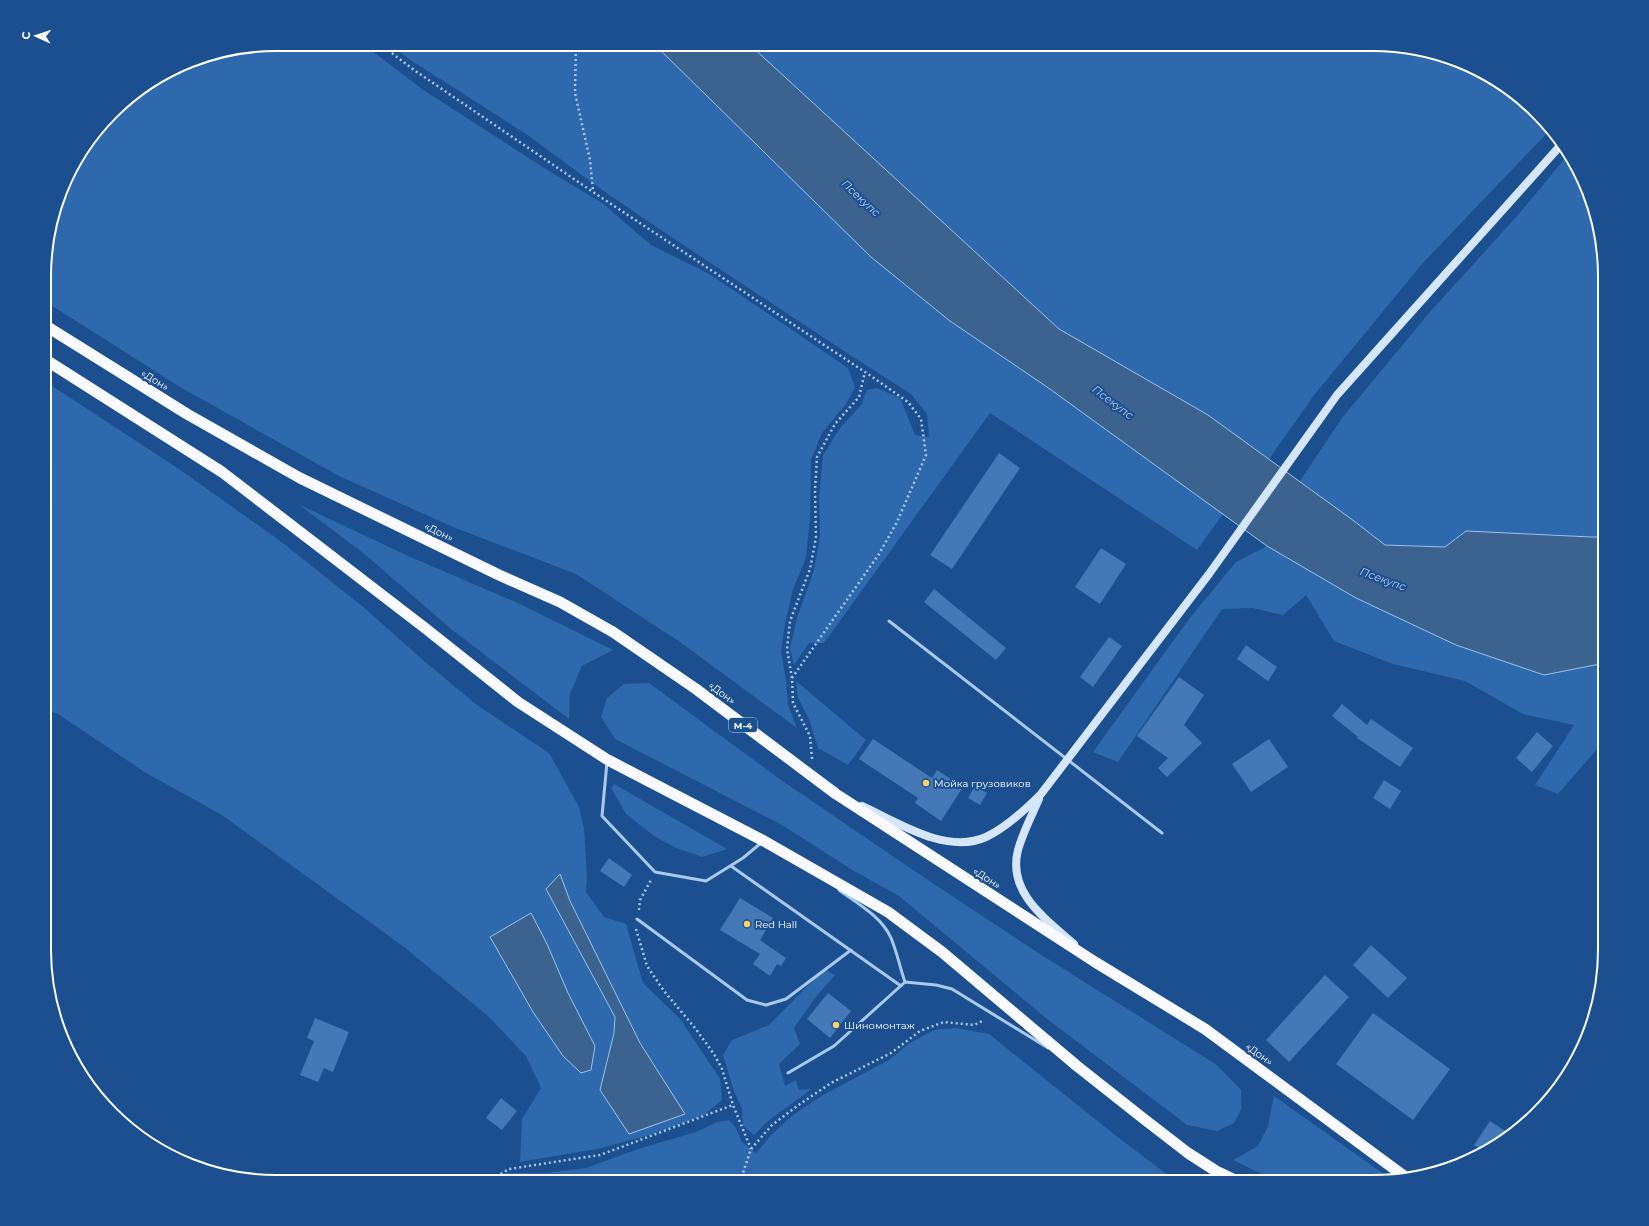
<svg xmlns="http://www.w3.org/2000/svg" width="1649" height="1226" font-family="Montserrat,sans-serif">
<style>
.green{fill:#2e69ad;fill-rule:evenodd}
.water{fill:#3c6290;stroke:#9cc4f0}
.building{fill:#4478b7}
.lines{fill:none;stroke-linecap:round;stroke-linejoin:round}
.path{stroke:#a9c9ee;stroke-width:2.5;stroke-dasharray:2 3;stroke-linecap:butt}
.service{stroke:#a9c9ee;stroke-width:3}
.secondary{stroke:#d6e6fa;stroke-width:8}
.trunk{stroke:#f8faff;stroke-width:11}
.poi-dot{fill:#ffd166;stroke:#1b4f8f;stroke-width:1.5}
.labels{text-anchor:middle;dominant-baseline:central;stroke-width:4;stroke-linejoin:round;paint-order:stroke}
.shield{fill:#1b4f8f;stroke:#bbcadd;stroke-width:1}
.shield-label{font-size:9px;font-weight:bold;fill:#fff}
.street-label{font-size:10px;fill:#fff;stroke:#1b4f8f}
.poi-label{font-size:10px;fill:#fff;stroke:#1b4f8f;text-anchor:start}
.water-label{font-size:11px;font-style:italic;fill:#b5d3f5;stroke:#1b4f8f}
.rim{fill:none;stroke:#fff;stroke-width:2}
</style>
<rect width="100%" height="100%" fill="#1b4f8f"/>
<path class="green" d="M 276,44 L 363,44 L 422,89 L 544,168 L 602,203 L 651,245 L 711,275 L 848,368 L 855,387 L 846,404 L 822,433 L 811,460 L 810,518 L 806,558 L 793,589 L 785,624 L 781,652 L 786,680 L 788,705 L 797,728 L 680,642 L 576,574 L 453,527 L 339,476 L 180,387 L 46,302 L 46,245 L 75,160 L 123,101 L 201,56 Z
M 390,44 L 654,44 L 762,149 L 950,321 L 1047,387 L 1223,514 L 1197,550 L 990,413 L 824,643 L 809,643 L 794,665 L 790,648 L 797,618 L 814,570 L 820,536 L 819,498 L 823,455 L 840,428 L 861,405 L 867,390 L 877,388 L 900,398 L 915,435 L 929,437 L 927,414 L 911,394 L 847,353 L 676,240 L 605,192 L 526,134 L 409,59 Z
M 749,44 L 1388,44 L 1462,62 L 1526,101 L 1549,131 L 1422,264 L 1315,394 L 1269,459 L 1208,415 L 1059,329 Z
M 1567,156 L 1581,173 L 1600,230 L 1605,276 L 1605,537 L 1591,537 L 1466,531 L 1445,547 L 1385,545 L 1300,481 L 1342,418 L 1429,313 L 1518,215 Z
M 46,382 L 179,469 L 279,540 L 362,606 L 423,660 L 477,705 L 549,753 L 579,807 L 584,828 L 587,877 L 586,892 L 604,917 L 626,924 L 643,983 L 681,1020 L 720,1079 L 722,1100 L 704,1115 L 653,1134 L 602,1148 L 520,1162 L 522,1119 L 541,1088 L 526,1056 L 488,1016 L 404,947 L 222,815 L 146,773 L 58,714 L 45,709 ZM 560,875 L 570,901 L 640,1043 L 660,1075 L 629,1133 L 600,1090 L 614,1033 L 615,1017 L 546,889 Z
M 298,504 L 406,555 L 520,604 L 613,650 L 582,666 L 570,694 L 569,719 L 451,629 L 367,556 Z
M 1267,546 L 1356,598 L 1456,645 L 1544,675 L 1605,663 L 1605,740 L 1558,794 L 1535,785 L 1574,725 L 1523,714 L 1465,681 L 1393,664 L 1334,641 L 1306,595 L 1283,615 L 1253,608 L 1222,609 L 1118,762 L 1093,752 L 1189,619 L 1236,562 Z
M 796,681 L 866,740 L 848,765 L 818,748 L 809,719 L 798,698 Z
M 649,683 L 781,780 L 919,874 L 1043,956 L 1217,1065 L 1241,1090 L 1241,1110 L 1234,1123 L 1217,1131 L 1187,1125 L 1046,1018 L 899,896 L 854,871 L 782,825 L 615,739 L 601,717 L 607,698 L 624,684 Z
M 614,784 L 727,849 L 702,857 L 676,848 L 654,836 L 626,814 L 611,788 Z
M 824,969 L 835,975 L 815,998 L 794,1028 L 800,1044 L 779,1064 L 785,1086 L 796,1080 L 799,1090 L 812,1089 L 769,1120 L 754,1135 L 743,1126 L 742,1108 L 734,1091 L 723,1055 L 732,1040 L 769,1025 Z
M 955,1028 L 989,1034 L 1115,1135 L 1172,1178 L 1179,1182 L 493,1182 L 505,1173 L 546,1173 L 586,1168 L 638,1149 L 696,1132 L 717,1122 L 729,1120 L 735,1127 L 742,1142 L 756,1153 L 771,1135 L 793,1115 L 823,1095 L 889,1060 L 910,1043 L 934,1030 Z
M 1274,1096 L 1392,1180 L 1373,1182 L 1278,1182 L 1233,1160 L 1258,1146 L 1268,1126 Z"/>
<path class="water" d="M 654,44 L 749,44 L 1059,329 L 1208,415 L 1354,521 L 1385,545 L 1445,547 L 1466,531 L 1591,537 L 1605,537 L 1605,663 L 1544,675 L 1456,645 L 1356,598 L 1267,546 L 1047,387 L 950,321 L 871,257 Z
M 560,874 L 570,901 L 640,1043 L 685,1114 L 629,1134 L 600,1090 L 614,1033 L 615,1017 L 546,889 Z
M 531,913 L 547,944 L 568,993 L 595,1046 L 591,1070 L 581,1073 L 563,1056 L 533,1012 L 490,937 Z"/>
<path class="building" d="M 999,453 L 1020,468 L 952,569 L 930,555 Z
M 1101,548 L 1126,564 L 1100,604 L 1075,587 Z
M 934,589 L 1006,648 L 996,660 L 924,602 Z
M 1109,637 L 1122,646 L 1093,687 L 1080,677 Z
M 1246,645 L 1277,667 L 1268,681 L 1237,659 Z
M 1179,677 L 1204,695 L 1184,725 L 1202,743 L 1167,777 L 1158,768 L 1168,758 L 1137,736 Z
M 1342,704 L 1367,725 L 1371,719 L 1413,748 L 1400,767 L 1357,738 L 1358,737 L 1332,716 Z
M 1537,732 L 1553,746 L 1532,772 L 1516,758 Z
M 873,739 L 932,778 L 937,770 L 963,787 L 941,821 L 915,803 L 918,798 L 859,759 Z
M 1269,739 L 1288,767 L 1251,792 L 1232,764 Z
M 1384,780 L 1401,791 L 1390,809 L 1373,798 Z
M 975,786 L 987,793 L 980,805 L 968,798 Z
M 609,858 L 632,875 L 624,887 L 600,871 Z
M 740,898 L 773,918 L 760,940 L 786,958 L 781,966 L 777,964 L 770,976 L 753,964 L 760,954 L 720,930 Z
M 1371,945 L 1407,978 L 1388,998 L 1353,965 Z
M 1325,975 L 1349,997 L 1289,1062 L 1266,1040 Z
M 828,993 L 851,1011 L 830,1038 L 807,1019 Z
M 1373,1013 L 1450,1069 L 1413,1120 L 1336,1064 Z
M 315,1018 L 349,1032 L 333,1072 L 324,1068 L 318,1082 L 300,1075 L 314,1041 L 307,1038 Z
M 501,1098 L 517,1111 L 502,1130 L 486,1118 Z
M 1490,1121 L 1508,1133 L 1484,1152 L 1474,1145 Z"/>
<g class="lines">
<path class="path" d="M 380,44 L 414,70 L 593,192 L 871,376 L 908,402 L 921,419 L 926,455 L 897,522 L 879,554 L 792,678 L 793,703 L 810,736 L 812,759
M 576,44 L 575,93 L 590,160 L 593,191
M 792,678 L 787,649 L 790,621 L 810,569 L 816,538 L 815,490 L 817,457 L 835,424 L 859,397 L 865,372
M 639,910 L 640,900 L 651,880
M 636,929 L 647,966 L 664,991 L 695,1028 L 714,1054 L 722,1069 L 733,1105 L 751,1149
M 488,1182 L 509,1169 L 600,1155 L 733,1105
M 740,1182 L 751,1149 L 772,1125 L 800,1104 L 831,1083 L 891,1053 L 920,1031 L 944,1022 L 974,1025 L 984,1020"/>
<path class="service" d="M 889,621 L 1162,833
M 607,762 L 602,816 L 655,872 L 706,881 L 743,858 L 761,843
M 731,866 L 901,986
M 839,890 C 857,903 882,917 891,938 C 897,952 900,968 905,982
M 637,919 L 747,1000 L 766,1005 L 786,999 L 851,950
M 788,1073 L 834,1046 L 905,982 L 936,985 L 952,989 L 1048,1048"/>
<path class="secondary" d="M 1039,799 C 1032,815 1023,832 1018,850 C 1007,893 1046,919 1074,944
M 862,806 C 897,822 946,855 986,837 C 1006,828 1025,810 1041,794 L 1209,574 L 1337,395 L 1560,146"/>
<path class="trunk" d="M 46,326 L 187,414 L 300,478 L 499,575 L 560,602 L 613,632 L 696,689 L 836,794 L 1095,962 L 1205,1029 L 1408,1179
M 46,360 L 222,472 L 425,628 L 518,702 L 608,760 L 764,841 L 888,912 L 942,952 L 1077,1066 L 1144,1119 L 1188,1153 L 1216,1171 L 1239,1182"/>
</g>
<g class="poi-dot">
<circle cx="926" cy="783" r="4"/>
<circle cx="747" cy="924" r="4"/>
<circle cx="836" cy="1025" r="4"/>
</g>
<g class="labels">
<rect class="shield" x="729" y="718" width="28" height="14" rx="3"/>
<g class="shield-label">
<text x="743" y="725">М-4</text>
</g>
<g class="street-label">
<text transform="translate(155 380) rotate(32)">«Дон»</text>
<text transform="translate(439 532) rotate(26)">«Дон»</text>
<text transform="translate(722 693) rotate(37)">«Дон»</text>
<text transform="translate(987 878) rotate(33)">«Дон»</text>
<text transform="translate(1259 1054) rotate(36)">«Дон»</text>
</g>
<g class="poi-label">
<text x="934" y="783">Мойка грузовиков</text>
<text x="755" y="924">Red Hall</text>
<text x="844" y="1025">Шиномонтаж</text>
</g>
<g class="water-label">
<text transform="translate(861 198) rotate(43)">Псекупс</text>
<text transform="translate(1113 402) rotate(37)">Псекупс</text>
<text transform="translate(1383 579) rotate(20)">Псекупс</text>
</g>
</g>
<path d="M0 0H1649V1226H0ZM276 51H1373A225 225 0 0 1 1598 276V950A225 225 0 0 1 1373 1175H276A225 225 0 0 1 51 950V276A225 225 0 0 1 276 51Z" fill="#1b4f8f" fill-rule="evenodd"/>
<path class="rim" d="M276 51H1373A225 225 0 0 1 1598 276V950A225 225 0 0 1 1373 1175H276A225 225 0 0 1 51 950V276A225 225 0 0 1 276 51Z"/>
<g transform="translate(36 36) rotate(273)" stroke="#1b4f8f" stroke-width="3" paint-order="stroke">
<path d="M0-3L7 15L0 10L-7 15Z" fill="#ffffff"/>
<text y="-6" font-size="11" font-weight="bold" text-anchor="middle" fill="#ffffff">С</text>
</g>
</svg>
